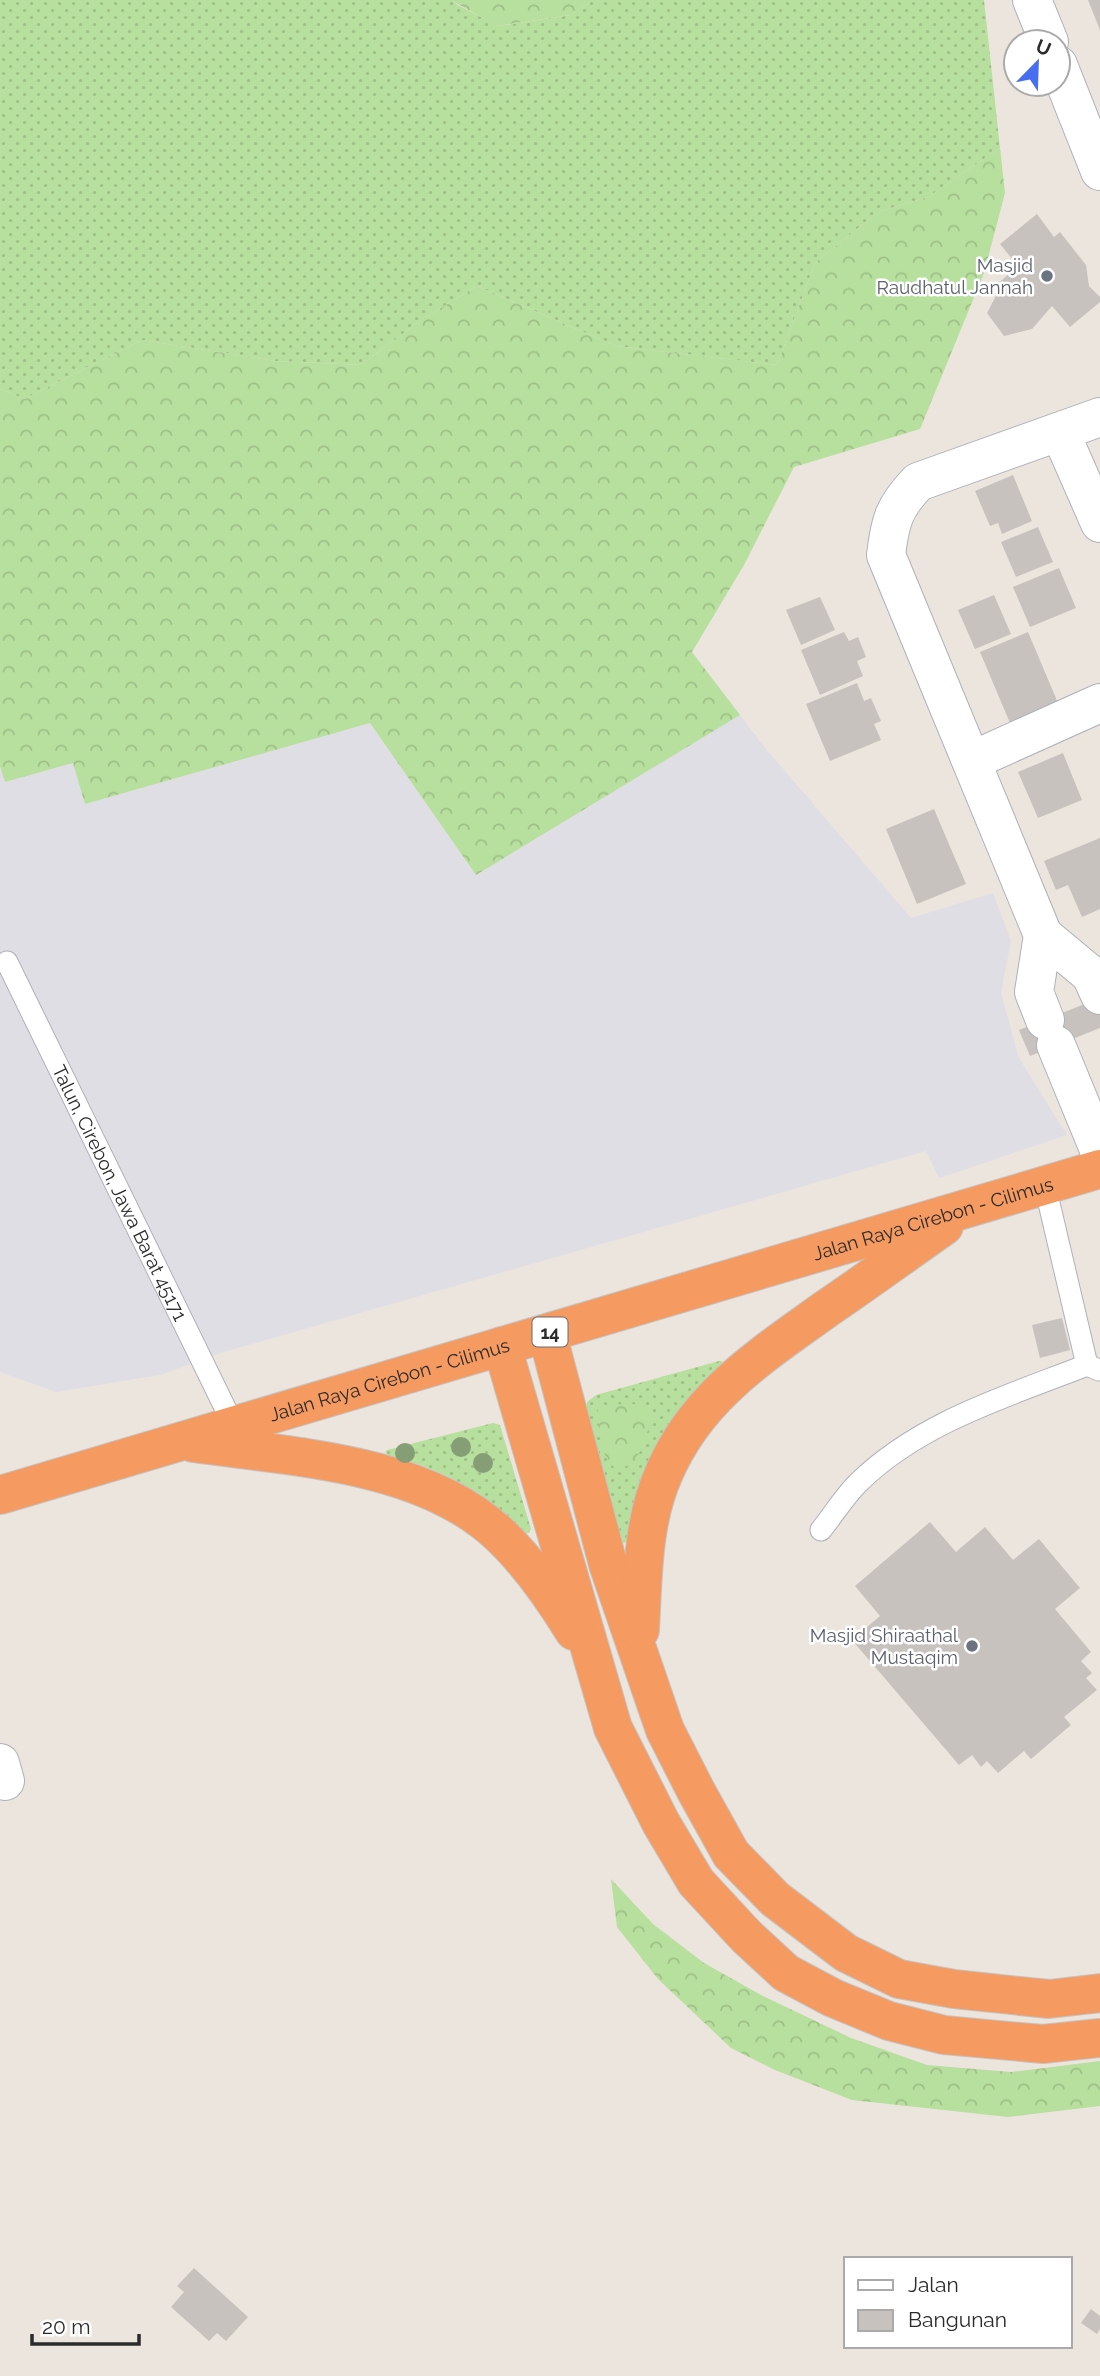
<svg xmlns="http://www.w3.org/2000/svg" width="1100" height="2376" font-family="Raleway,sans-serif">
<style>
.industrial{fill:#dfdee5}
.grass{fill:url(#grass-dots)}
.forest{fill:url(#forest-crowns)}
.building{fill:#c7c2bd}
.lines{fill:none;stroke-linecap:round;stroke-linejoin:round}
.lane-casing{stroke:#aeb1ba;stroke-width:23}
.street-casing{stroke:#aeb1ba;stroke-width:40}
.highway-casing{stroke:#c4c4c4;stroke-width:40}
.lane{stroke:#fff;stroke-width:21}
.street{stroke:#fff;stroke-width:38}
.highway{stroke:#f59a60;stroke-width:38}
.tree{fill:#859e75}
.worship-dot{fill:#6b7280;stroke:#fff;stroke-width:2.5}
.labels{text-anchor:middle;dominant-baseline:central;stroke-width:5;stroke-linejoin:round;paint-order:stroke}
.shield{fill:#fff;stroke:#6b6b6b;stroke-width:2}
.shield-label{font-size:18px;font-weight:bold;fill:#2b2b2b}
.worship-label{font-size:19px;fill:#5b616d;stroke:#fff;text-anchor:end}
.street-label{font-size:19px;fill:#2b2b2b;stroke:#fff}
</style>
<defs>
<pattern id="grass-dots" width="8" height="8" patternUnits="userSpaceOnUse" patternTransform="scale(1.75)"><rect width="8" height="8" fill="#b7df9d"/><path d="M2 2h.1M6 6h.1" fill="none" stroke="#9ec087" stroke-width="1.8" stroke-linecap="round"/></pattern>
<pattern id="forest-crowns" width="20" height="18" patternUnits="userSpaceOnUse" patternTransform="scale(1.75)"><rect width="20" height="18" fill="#b7df9d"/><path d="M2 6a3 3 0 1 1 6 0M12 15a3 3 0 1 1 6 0" fill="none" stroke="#9ec087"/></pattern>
</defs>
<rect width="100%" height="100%" fill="#ece5de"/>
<path class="industrial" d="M 740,715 L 766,749 L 911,918 L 993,893 L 1011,941 L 1001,993 L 1019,1058 L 1067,1135 L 939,1178 L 926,1151 L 224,1352 L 160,1375 L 56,1392 L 0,1372 L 0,766 L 5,782 L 74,763 L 85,804 L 370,723 L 476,875 Z"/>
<path class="grass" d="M 0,0 L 453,0 L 456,4 L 498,26 L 571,15 L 593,0 L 984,0 L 1000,148 L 928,197 L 878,212 L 815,263 L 777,365 L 616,346 L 477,286 L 424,318 L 361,365 L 276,361 L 142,340 L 24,399 L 0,389 Z
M 719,1361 L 722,1361 L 722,1366 L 627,1542 L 623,1543 L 586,1414 L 587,1402 L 596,1395 Z
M 493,1423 L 500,1425 L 531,1529 L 529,1533 L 526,1533 C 488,1495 442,1468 389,1456 L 385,1452 L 387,1450 Z"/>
<path class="forest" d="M 453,0 L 593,0 L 571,15 L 497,26 L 456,3 Z
M 1000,148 L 1005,193 L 984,273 L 920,429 L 794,467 L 744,565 L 692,652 L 740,715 L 476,875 L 370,723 L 85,804 L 73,763 L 5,782 L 0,766 L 0,389 L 24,399 L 142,340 L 276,361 L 361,365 L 424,318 L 477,286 L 616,346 L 777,365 L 815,263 L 878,212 L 928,197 Z
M 609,1404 L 640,1404 L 650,1412 C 650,1432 640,1469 615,1469 C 612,1465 608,1460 605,1455 C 602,1449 596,1415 598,1409 Z
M 611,1879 L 653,1924 L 704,1963 L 761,1995 L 851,2038 L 927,2065 L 1011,2072 L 1100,2061 L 1100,2106 L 1008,2117 L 852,2100 L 775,2070 L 731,2048 L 658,1979 L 617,1927 Z"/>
<path class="building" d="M 1088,0 L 1100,0 L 1100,30 Z
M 1037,214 L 1054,237 L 1060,232 L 1086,265 L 1089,286 L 1100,297 L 1100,302 L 1070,327 L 1052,306 L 1032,329 L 1004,336 L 987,313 L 999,290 L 995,286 L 1018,266 L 1000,244 Z
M 1013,475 L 1032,521 L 1002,534 L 998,523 L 990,526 L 975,491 Z
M 1038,527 L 1053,562 L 1016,577 L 1001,542 Z
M 1059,568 L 1076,608 L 1030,627 L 1013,587 Z
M 994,595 L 1011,634 L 975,649 L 958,610 Z
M 820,597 L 835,630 L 801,645 L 786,610 Z
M 844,632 L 849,641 L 858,637 L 866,657 L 857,661 L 863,676 L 820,695 L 801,650 Z
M 1028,632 L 1058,703 L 1010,723 L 980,652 Z
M 857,683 L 864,701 L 871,698 L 881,721 L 874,724 L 881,740 L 830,761 L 806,704 Z
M 1063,753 L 1082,800 L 1038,818 L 1018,772 Z
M 934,809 L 966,884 L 917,904 L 886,829 Z
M 1100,838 L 1100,909 L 1082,917 L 1068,885 L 1056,890 L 1044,861 Z
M 1100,998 L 1100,1028 L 1030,1056 L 1019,1030 Z
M 1062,1318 L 1070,1350 L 1040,1358 L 1032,1325 Z
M 930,1522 L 956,1552 L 985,1527 L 1013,1560 L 1039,1539 L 1080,1588 L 1055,1609 L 1091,1652 L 1081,1661 L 1092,1673 L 1086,1678 L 1097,1690 L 1064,1717 L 1071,1725 L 1031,1759 L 1024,1751 L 998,1773 L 987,1761 L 981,1767 L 972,1755 L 959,1765 L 852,1640 L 880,1616 L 855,1586 Z
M 194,2268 L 248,2317 L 226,2341 L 217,2333 L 209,2341 L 171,2307 L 184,2292 L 177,2286 Z
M 1091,2309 L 1100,2316 L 1100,2329 L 1097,2334 L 1081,2323 Z"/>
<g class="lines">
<defs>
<g id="lane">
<path id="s1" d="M 7,962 L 234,1426"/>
<path d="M 1045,1186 L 1087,1365 L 1099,1370"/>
<path d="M 821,1530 C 833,1515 844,1497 858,1483 C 920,1422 1008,1396 1087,1365"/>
</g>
<path id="street" d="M 1032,0 L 1049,42
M 1058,65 L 1100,171
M 1100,417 L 918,482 C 894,507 890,521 886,555 L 1043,935 L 1091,975 L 1100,995
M 1060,432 L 1100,523
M 971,761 L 1100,703
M 1043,935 L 1034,992 L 1045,1020
M 1056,1045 L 1100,1152
M 0,1763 L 5,1781"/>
<g id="highway">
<path d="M 547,1333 L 608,1564 L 665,1730 L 696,1791 L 731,1854 L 775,1899 L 846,1953 L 899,1979 L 954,1989 L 1049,1999 L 1100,1993"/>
<path d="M 502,1346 L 613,1728 L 661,1823 L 696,1882 L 746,1936 L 786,1973 L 833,1998 L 889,2021 L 944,2035 L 1043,2044 L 1100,2038"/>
<path d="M 193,1443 C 292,1457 422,1462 499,1534 C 529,1562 553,1597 574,1631"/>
<path id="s2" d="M 0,1495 L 1100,1169"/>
<path d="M 640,1630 C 643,1578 642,1522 664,1473 C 697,1396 761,1356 826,1309 C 866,1282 904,1254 944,1226"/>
</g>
</defs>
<use href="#lane" class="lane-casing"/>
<use href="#street" class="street-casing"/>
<use href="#highway" class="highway-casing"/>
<use href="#lane" class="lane"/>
<use href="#street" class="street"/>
<use href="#highway" class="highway"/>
</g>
<g class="tree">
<circle cx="461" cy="1447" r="10"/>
<circle cx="405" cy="1453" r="10"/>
<circle cx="483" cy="1463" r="10"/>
</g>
<g class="worship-dot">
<circle cx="1047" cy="276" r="7"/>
<circle cx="972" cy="1646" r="7"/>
</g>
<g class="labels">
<rect class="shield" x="532.5" y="1317.5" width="35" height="29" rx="5"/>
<g class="shield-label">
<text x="550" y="1332">14</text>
</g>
<g class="worship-label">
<text x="1033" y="265">Masjid<tspan x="1033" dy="22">Raudhatul Jannah</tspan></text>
<text x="958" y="1635">Masjid Shiraathal<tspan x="958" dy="22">Mustaqim</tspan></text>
</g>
<g class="street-label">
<text stroke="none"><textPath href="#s1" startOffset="257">Talun, Cirebon, Jawa Barat 45171</textPath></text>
<text stroke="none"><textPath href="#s2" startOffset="973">Jalan Raya Cirebon - Cilimus</textPath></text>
<text stroke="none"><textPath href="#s2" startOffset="406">Jalan Raya Cirebon - Cilimus</textPath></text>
</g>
</g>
<rect x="844" y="2257" width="228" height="91" fill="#ffffff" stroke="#aaaaaa" stroke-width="2"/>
<rect x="858" y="2280" width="35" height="10" fill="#ffffff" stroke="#aaaaaa" stroke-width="2"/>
<text x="908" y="2292" font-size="21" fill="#2b2b2b">Jalan</text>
<rect x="858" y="2310" width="35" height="21" fill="#c7c2bd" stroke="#aaaaaa" stroke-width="2"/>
<text x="908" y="2327" font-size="21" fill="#2b2b2b">Bangunan</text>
<g transform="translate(1037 63) rotate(23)"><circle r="33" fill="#ffffff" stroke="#aaaaaa" stroke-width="2"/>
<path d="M0-5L12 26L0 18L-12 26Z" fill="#476eef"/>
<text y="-10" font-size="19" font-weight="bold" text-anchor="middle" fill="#2b2b2b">U</text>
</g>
<path d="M32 2334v10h107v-10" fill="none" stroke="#2b2b2b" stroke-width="3.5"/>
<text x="42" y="2334" font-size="21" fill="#2b2b2b" stroke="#ffffff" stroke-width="5" paint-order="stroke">20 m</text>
</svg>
